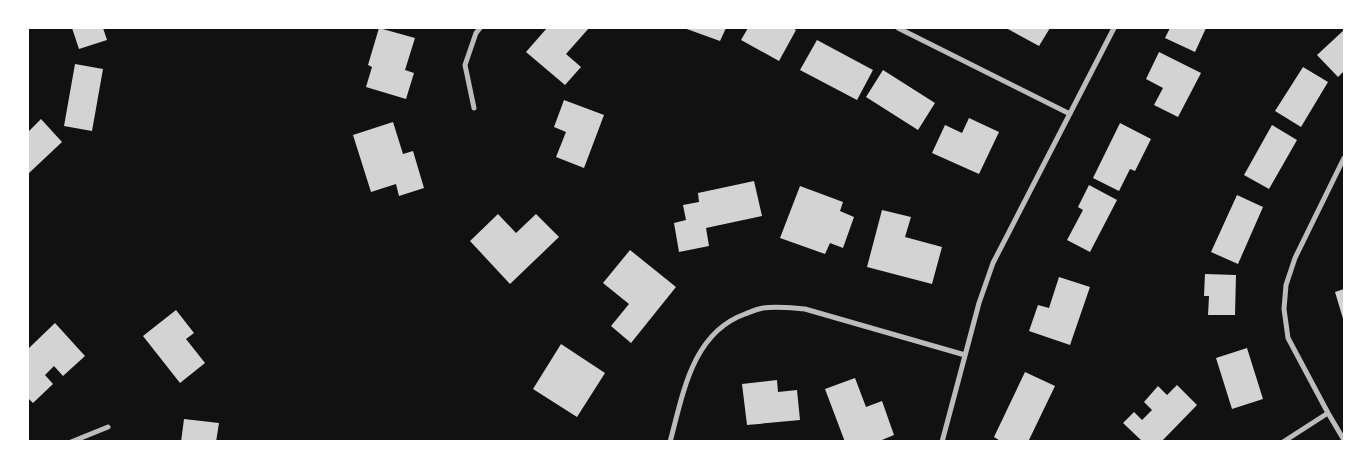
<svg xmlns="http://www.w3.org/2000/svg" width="1372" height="469" font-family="'Archivo Narrow',sans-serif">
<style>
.building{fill:#d3d3d3}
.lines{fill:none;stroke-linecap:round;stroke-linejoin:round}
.minor{stroke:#bcbcbc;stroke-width:5}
</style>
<rect width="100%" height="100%" fill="#111"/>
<path class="building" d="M 72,28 L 103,28 L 107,40 L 79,49 Z
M 379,28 L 415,38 L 405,70 L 414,73 L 406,99 L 366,87 L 372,67 L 368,65 Z
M 547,28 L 589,28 L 566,54 L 581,67 L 565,85 L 526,52 Z
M 684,28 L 726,28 L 720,41 Z
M 748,28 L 792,28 L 796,30 L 779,61 L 741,40 Z
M 1006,28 L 1050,28 L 1039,46 Z
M 1170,28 L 1206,28 L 1195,52 L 1165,38 Z
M 1344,30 L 1344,71 L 1338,77 L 1317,55 Z
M 817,40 L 873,70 L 857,100 L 800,70 Z
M 1159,52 L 1201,73 L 1178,117 L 1154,105 L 1163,88 L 1146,79 Z
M 75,64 L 103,69 L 92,131 L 64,126 Z
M 1303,67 L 1328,82 L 1301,127 L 1275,111 Z
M 883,70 L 935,103 L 918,130 L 866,97 Z
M 564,100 L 604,115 L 584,168 L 556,157 L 566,132 L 554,127 Z
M 969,118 L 999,132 L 979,174 L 932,153 L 945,125 L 962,133 Z
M 41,119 L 62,142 L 28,174 L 28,132 Z
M 393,122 L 403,154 L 413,151 L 424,188 L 399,196 L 396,184 L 371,192 L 353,135 Z
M 1120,123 L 1151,139 L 1135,171 L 1130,169 L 1119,191 L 1093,178 Z
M 1272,125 L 1297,140 L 1269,189 L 1244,175 Z
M 754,181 L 762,216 L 706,228 L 709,246 L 679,252 L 674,223 L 686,220 L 683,205 L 699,202 L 698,193 Z
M 1089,185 L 1117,200 L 1090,252 L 1067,240 L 1083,210 L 1078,207 Z
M 800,186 L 843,202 L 840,211 L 854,217 L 843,248 L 830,243 L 825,254 L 780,238 Z
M 1237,195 L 1263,207 L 1238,264 L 1211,252 Z
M 882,210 L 911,217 L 905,237 L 942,247 L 932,284 L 867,267 Z
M 498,214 L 516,233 L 536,214 L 559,237 L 510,284 L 470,241 Z
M 630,250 L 676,287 L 631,343 L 611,326 L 629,304 L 603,283 Z
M 1205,274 L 1236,275 L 1235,315 L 1208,315 L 1209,296 L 1204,296 Z
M 1059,277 L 1090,287 L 1070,345 L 1029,331 L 1038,305 L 1049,308 Z
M 1344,289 L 1344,322 L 1335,292 Z
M 176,310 L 194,333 L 186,339 L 205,363 L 180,383 L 143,336 Z
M 55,323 L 85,356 L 63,376 L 54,366 L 45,375 L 53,384 L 33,403 L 28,398 L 28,347 L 29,348 Z
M 561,344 L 605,373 L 577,417 L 533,389 Z
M 1247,348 L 1263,399 L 1232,409 L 1216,358 Z
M 1025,372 L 1055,386 L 1028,442 L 1002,442 L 994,437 Z
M 855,378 L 866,407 L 882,401 L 894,435 L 877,442 L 845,442 L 825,389 Z
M 777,380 L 778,392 L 797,390 L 800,420 L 747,425 L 742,384 Z
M 1177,385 L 1197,405 L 1161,442 L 1143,442 L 1123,423 L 1134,412 L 1142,420 L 1152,410 L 1144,402 L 1158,386 L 1167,395 Z
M 184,419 L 219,423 L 216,442 L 181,442 Z"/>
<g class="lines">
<path class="minor" d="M 898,28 L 1070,114
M 474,108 L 465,65 L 476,33 L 480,28
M 1344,158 L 1295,258 L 1286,285 L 1284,309 L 1288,338 L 1328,413 L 1344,440
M 71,442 L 108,427
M 670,442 C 683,394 692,333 745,314 C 750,312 757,309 763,308 C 777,306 791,308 805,309 L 965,355
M 942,442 L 979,303 L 993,263 L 1114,28
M 1283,442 L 1328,413"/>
</g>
<rect width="1372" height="469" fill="none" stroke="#ffffff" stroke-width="58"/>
</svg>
